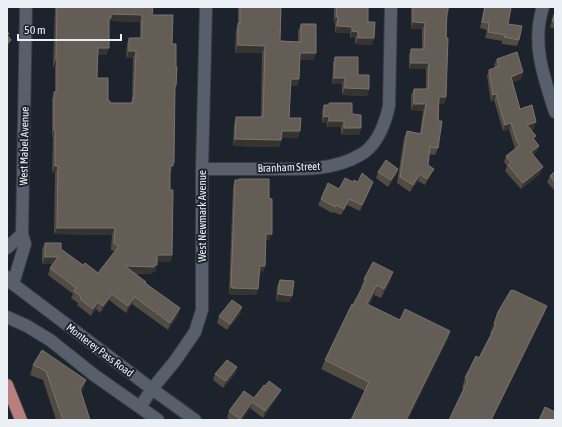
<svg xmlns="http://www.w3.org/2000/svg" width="562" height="427" font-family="'Asap Condensed',sans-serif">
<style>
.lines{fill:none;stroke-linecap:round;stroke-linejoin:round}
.street-casing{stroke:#383e46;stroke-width:14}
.secondary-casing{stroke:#383e46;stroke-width:14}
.primary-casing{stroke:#383e46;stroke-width:14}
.street{stroke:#575f6a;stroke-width:12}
.secondary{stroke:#575f6a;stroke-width:12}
.primary{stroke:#b87f7e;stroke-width:12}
.wall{fill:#524b42;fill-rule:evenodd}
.shaded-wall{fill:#363431}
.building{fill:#635d55;stroke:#78746e;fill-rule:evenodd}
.labels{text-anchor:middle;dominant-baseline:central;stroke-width:4;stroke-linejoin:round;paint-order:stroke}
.street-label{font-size:11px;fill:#ebf0f7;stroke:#1c232c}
</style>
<rect width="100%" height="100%" fill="#1c232c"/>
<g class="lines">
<defs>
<path id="street" d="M 543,7 C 531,43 544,78 555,112
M 202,169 C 225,169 247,169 270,169 C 300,169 333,171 360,155 C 377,146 385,124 389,106 L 391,7
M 7,248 L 22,234
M 13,284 L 25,244 L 22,234 L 26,7
M 140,407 L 152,389 L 175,361 L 195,332 L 202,310 L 202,169 L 206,7"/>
<path id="secondary" d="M 7,277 L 13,284 L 152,389 L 195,420
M 7,317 L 27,326 L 50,340 L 94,375 L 158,420"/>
<path id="primary" d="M 7,385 L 21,420"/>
</defs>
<use href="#street" class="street-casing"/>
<use href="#secondary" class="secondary-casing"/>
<use href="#primary" class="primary-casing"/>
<use href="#street" class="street"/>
<use href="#secondary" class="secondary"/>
<use href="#primary" class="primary"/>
</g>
<path class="wall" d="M 55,7 L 153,7 L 152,15 L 172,44 L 175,90 L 172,170 L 170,173 L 170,190 L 172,255 L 170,262 L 157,262 L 155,272 L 152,272 L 152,274 L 135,274 L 146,282 L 146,283 L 178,315 L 168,330 L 132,304 L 126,313 L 109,300 L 100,313 L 96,309 L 91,316 L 77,305 L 78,303 L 71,298 L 73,294 L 48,275 L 50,268 L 53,264 L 42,264 L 42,250 L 45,243 L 61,249 L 83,265 L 98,273 L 115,251 L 111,250 L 112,235 L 54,234 L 55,173 L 52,173 L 53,137 L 52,137 L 52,99 L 55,92 L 55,67 L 53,67 ZM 110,21 L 140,22 L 140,38 L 129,38 L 127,44 L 126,58 L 133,58 L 132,100 L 130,103 L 110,103 L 108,101 L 97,78 L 97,55 L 106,55 L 109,48 L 109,23 Z
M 238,7 L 281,7 L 280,41 L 298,42 L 298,31 L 301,24 L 316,53 L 313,60 L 300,60 L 299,79 L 297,86 L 290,86 L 289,118 L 298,138 L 282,138 L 279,147 L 233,146 L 234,124 L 236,117 L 261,117 L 262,53 L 235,53 L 236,30 L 238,24 Z
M 334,7 L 368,7 L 368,22 L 374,38 L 372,45 L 355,44 L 355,38 L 350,38 L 350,33 L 335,33 L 335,23 L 334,23 Z
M 412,7 L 448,7 L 448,11 L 447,17 L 446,97 L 444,104 L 439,104 L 438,148 L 435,155 L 429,154 L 428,165 L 431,175 L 425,185 L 418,181 L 410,192 L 397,183 L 404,138 L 407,131 L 420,133 L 423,111 L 411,110 L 411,95 L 414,89 L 426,89 L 426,69 L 409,69 L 409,55 L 411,49 L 422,49 L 422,29 L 411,29 L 411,9 Z
M 484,7 L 513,7 L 512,9 L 511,9 L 508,24 L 519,40 L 517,46 L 502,44 L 502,41 L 485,38 L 487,30 L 480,28 Z
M 555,11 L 555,29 L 550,27 Z
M 335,57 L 358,75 L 369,89 L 367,96 L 342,95 L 342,84 L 332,84 L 333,63 Z
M 497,59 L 523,72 L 521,79 L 512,82 L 520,109 L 534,129 L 531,130 L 534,140 L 539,146 L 536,152 L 533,155 L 540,174 L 521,189 L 505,171 L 507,166 L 504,162 L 506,156 L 515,149 L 509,129 L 503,131 L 494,100 L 491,102 L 487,76 L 489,70 L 495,68 L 494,65 Z
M 329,103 L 352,114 L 361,128 L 359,135 L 341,135 L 341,127 L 327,127 L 327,123 L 322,123 L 322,111 L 324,105 L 329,105 Z
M 398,169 L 396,175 L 388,187 L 376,178 L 378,172 Z
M 555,171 L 555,191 L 547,182 L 550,176 Z
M 239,179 L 269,198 L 272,234 L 269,240 L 266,240 L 265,266 L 263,272 L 259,272 L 258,289 L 256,295 L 230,295 L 230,294 L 229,293 L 233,187 L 235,180 L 238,180 Z
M 353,182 L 373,182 L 360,211 L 347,205 L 341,215 L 333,212 L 333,213 L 330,212 L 318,205 L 321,199 Z
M 393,272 L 390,281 L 381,298 L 374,295 L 369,305 L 400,320 L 450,331 L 447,341 L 365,391 L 321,369 L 325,360 L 362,289 L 361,288 L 364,279 Z
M 280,280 L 290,302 L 276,301 L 277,286 Z
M 547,306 L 543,316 L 464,389 L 462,388 L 465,378 L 479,358 L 491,334 L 490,333 L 494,324 Z
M 242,307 L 240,314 L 227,330 L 217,323 L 219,316 Z
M 33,365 L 86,380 L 83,390 L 81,392 L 90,420 L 56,420 L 43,380 L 30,375 Z
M 237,367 L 235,374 L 223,388 L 213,380 L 215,374 Z
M 265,386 L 281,390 L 278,396 L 263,418 L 250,408 L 242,420 L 230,420 L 227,418 L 229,411 L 254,398 Z"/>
<path class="shaded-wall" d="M 111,14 L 142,15 L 140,22 L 110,21 L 109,25 L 107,25 Z
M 336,17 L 338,17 L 335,23 L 334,23 Z
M 413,22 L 425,23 L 422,29 L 411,29 Z
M 337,26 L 352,27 L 350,33 L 335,33 Z
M 352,31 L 358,32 L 355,38 L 350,38 Z
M 358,38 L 374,38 L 372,45 L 355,44 Z
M 11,40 L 8,49 L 7,50 L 7,44 Z
M 238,45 L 265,46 L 262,53 L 235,53 Z
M 98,48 L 109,48 L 106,55 L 95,55 Z
M 129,51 L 136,51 L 133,58 L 126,58 Z
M 300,53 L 316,53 L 313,60 L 297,60 Z
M 56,60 L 57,60 L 55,67 L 53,67 Z
M 411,63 L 429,63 L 426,69 L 409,69 Z
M 523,72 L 521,79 L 509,83 L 511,77 Z
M 334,78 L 345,78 L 342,84 L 332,84 Z
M 291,79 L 299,79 L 297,86 L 288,86 Z
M 345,88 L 369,89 L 367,96 L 342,95 Z
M 496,94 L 494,100 L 491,102 L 493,95 Z
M 439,97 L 446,97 L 444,104 L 437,104 Z
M 414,104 L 426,104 L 423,111 L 411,110 Z
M 329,116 L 327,123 L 322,123 L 324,117 Z
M 329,121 L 344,121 L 341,127 L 327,127 Z
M 536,122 L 534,129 L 525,132 L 527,125 Z
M 511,123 L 509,129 L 503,131 L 505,125 Z
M 344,128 L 361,128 L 359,135 L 341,135 Z
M 54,130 L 55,130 L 53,137 L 52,137 Z
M 282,131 L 300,131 L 298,138 L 279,138 Z
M 235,139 L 281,140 L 279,147 L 233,146 Z
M 539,146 L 536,152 L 528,158 L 531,152 Z
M 173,163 L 174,163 L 170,173 L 168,173 L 170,166 Z
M 55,166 L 58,166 L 55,173 L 52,173 Z
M 543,167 L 540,174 L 521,189 L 523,183 Z
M 398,169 L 396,175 L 388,187 L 391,180 Z
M 434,169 L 431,175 L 425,185 L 427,179 Z
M 420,174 L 418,181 L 410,192 L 413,185 Z
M 373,182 L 371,188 L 360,211 L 362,205 Z
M 349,199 L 347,205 L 341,215 Z
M 57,228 L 115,228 L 112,235 L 54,234 Z
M 266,234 L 272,234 L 269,240 L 264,240 Z
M 157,255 L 172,255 L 170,262 L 155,262 Z
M 45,257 L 58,257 L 56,264 L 42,264 Z
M 157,265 L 155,272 L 153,272 L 152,274 L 123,273 L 125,266 Z
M 260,266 L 265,266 L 263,272 L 257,272 Z
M 393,272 L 390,281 L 381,298 L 384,289 Z
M 377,285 L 374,295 L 364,314 L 367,304 Z
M 231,287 L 233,287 L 230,294 L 229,293 Z
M 232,288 L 258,289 L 256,295 L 230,295 Z
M 112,294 L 109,300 L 100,313 L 103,306 Z
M 278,294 L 292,296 L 290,302 L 276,301 Z
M 135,297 L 132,304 L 126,313 L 128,306 Z
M 98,302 L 96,309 L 91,316 L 93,309 Z
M 547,306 L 543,316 L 492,420 L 491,420 Z
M 242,307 L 240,314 L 227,330 L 230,324 Z
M 180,308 L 178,315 L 168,330 L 170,323 Z
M 450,331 L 447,341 L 408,420 L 406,420 Z
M 237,367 L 235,374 L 223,388 L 226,381 Z
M 86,380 L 83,390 L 77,399 L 80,389 Z
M 281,390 L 278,396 L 263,418 L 265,411 Z
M 252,402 L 250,408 L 242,420 L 240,420 Z"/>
<path class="building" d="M 57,7 L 153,7 L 152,15 L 173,15 L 172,44 L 176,44 L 176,67 L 177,67 L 176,86 L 175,86 L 174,163 L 173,163 L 173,166 L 170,166 L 170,190 L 173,190 L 172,255 L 157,255 L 157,265 L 154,265 L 154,267 L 125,266 L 146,282 L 145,283 L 180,308 L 170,323 L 135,297 L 128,306 L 112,294 L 103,306 L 98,302 L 93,309 L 80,299 L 81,297 L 74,291 L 76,288 L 50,268 L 58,257 L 45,257 L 45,243 L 61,243 L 61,249 L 83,265 L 85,263 L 98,273 L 119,246 L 114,243 L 115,228 L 57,228 L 58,166 L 55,166 L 55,130 L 54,130 L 54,92 L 57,92 L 57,60 L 56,60 ZM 111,14 L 142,15 L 142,38 L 129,38 L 129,51 L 136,51 L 134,97 L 133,97 L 133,103 L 110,103 L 110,101 L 108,101 L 108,78 L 97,78 L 98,48 L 109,48 L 109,18 L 111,18 Z
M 240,7 L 281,7 L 280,41 L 301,42 L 301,24 L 316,24 L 316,53 L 300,53 L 299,79 L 291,79 L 289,118 L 301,118 L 300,131 L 282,131 L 281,140 L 235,139 L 236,117 L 263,117 L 265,46 L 238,45 L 238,23 L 240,23 Z
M 337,7 L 368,7 L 368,22 L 375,22 L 374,38 L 358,38 L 358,32 L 352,31 L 352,27 L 337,26 L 338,17 L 336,17 Z
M 413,7 L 448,7 L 448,11 L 447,11 L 446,38 L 448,38 L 446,97 L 439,97 L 438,121 L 442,121 L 438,148 L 430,147 L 428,165 L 434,169 L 427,179 L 420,174 L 413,185 L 400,177 L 407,131 L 421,134 L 426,104 L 414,104 L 414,89 L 428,89 L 429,63 L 411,63 L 411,49 L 424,49 L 425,23 L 413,22 Z
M 485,7 L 511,7 L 508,24 L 522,26 L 519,40 L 504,37 L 505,35 L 488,32 L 489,23 L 482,22 Z
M 555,12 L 555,22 L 552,21 Z
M 7,31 L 9,34 L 7,35 L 11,40 L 7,44 Z
M 517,52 L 523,72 L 511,77 L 520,109 L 532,105 L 536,122 L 527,125 L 536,136 L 533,138 L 539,146 L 531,152 L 543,167 L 523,183 L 508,165 L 511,162 L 506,156 L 520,145 L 517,141 L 511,123 L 505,125 L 496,94 L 493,95 L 489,70 L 499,66 L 497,59 Z
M 335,57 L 358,57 L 358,75 L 369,75 L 369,89 L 345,88 L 345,78 L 334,78 Z
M 329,103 L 352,103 L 352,114 L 361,115 L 361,128 L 344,128 L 344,121 L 329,121 L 329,116 L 324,117 L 324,105 L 329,105 Z
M 386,160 L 398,169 L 391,180 L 378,172 Z
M 555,171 L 555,182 L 550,176 Z
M 362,173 L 373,182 L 362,205 L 349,199 L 344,209 L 336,205 L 335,207 L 333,206 L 321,199 L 328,183 L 339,189 L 345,178 L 353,182 L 354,180 L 358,182 Z
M 239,179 L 269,179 L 269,198 L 272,199 L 272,234 L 266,234 L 265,266 L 260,266 L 258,289 L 232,288 L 233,287 L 231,287 L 235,180 L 239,180 Z
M 373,262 L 393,272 L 384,289 L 377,285 L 367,304 L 400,320 L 405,309 L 450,331 L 406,420 L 351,420 L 369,382 L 325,360 L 352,304 L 353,305 L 366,280 L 364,279 Z
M 280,280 L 294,281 L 292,296 L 278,294 Z
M 511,290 L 512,291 L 513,290 L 547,306 L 491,420 L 449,420 L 468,380 L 465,378 L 476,356 L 479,358 L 496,325 L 494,324 L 498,312 Z
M 232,300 L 242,307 L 230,324 L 219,316 Z
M 42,350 L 86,380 L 80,389 L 90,420 L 63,420 L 46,371 L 33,365 Z
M 227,360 L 237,367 L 226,381 L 215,374 Z
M 269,381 L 281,390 L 265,411 L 252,402 L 240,419 L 229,411 L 244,391 L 254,398 L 264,385 L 265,386 Z
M 545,407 L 555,412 L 555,420 L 539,420 Z"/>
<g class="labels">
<g class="street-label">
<text transform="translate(24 146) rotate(-89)">West Mabel Avenue</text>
<text transform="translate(289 167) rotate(-2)">Branham Street</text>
<text transform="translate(202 216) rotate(-90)">West Newmark Avenue</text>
<text transform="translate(100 350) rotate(37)">Monterey Pass Road</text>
</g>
</g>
<rect width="562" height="427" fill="none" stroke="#ebf0f7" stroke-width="16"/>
<path d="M18 34v6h103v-6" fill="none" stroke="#ebf0f7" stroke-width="2"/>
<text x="24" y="34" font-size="12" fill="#ebf0f7" stroke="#1c232c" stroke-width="3" paint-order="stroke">50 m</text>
</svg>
